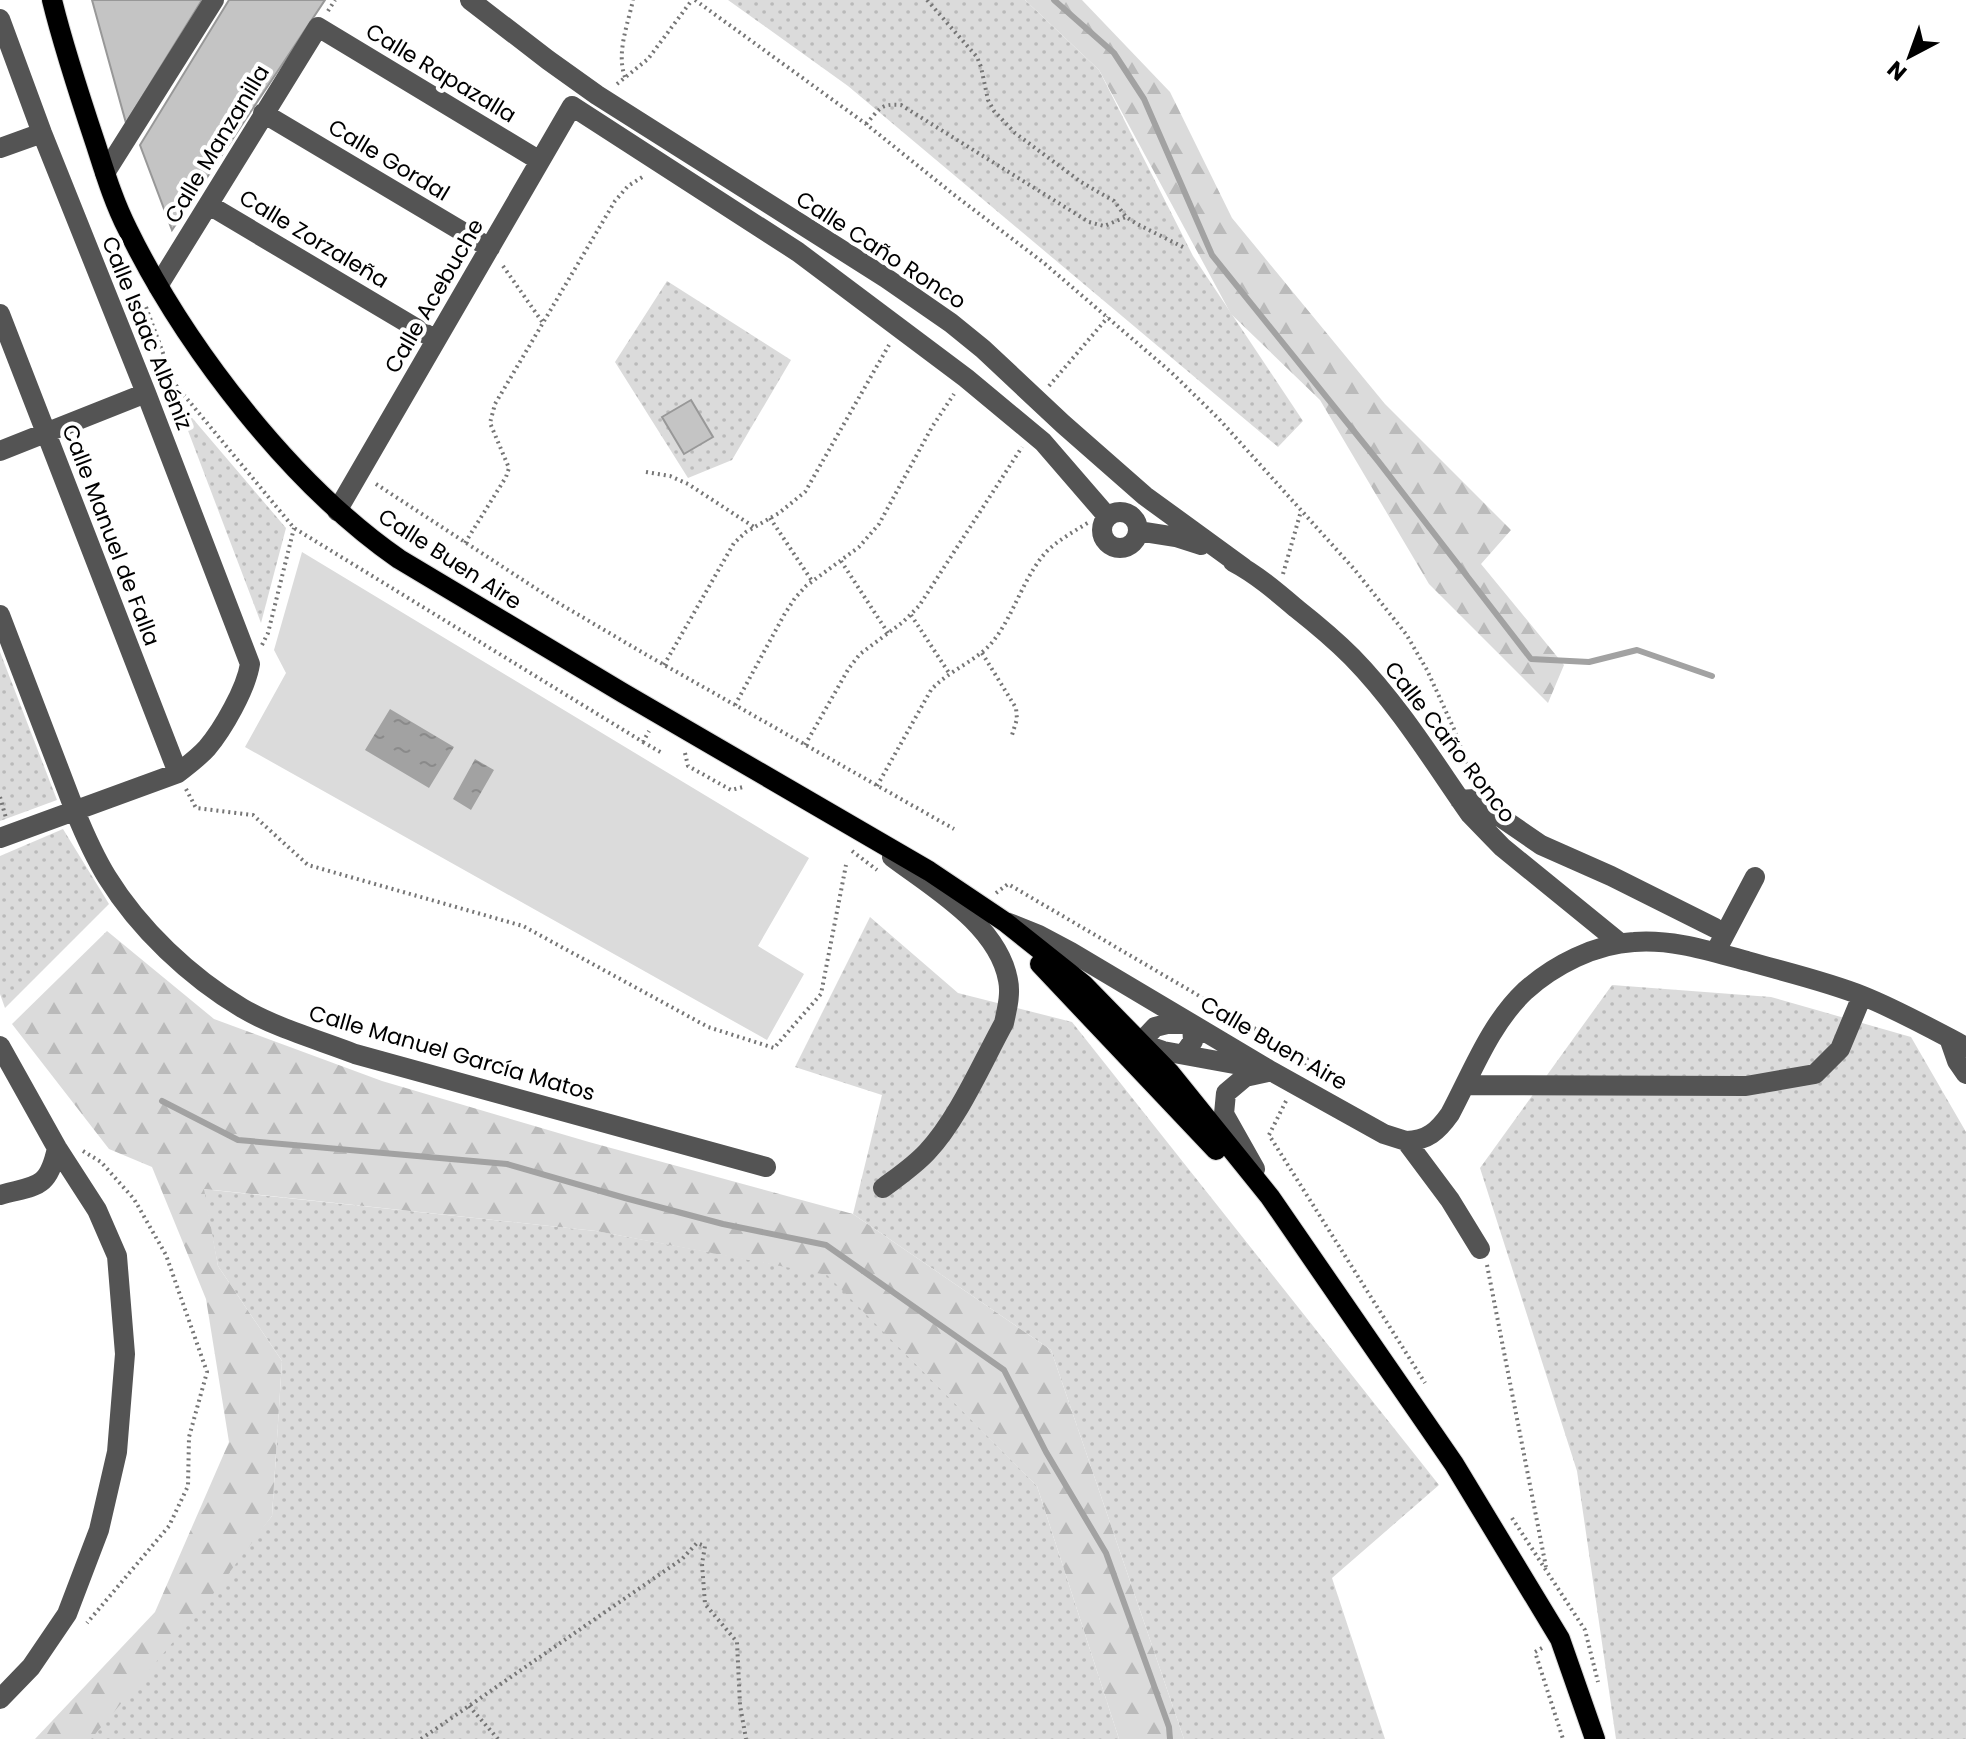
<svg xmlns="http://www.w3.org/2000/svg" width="1966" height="1739" font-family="Poppins,sans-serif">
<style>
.green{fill:url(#green-dots)}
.forest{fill:url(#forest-firs)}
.pitch{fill:#dbdbdb}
.water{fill:url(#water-ripples)}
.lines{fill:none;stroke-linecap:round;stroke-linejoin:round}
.stream{stroke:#a2a2a2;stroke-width:6}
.building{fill:#c4c4c4;stroke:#989898;stroke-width:2}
.major-casing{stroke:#dbdbdb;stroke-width:22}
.path{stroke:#767676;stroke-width:4;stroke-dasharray:2 4;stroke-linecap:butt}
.minor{stroke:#545454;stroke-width:20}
.major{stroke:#000;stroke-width:20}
.labels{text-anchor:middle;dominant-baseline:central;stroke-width:8;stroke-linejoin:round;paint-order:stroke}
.street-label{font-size:22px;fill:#000;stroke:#fff}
</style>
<defs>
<pattern id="green-dots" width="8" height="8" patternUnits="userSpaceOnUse" patternTransform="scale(2)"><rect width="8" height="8" fill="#dbdbdb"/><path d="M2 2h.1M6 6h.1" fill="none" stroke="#bababa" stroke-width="1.8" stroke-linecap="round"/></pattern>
<pattern id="forest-firs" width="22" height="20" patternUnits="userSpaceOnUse" patternTransform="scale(2)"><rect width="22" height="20" fill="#dbdbdb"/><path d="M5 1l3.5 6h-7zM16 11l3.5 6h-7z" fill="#bababa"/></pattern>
<pattern id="water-ripples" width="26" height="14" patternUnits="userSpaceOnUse" patternTransform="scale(2)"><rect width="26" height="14" fill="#a2a2a2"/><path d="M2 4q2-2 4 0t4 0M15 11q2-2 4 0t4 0" fill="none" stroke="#8a8a8a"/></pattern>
</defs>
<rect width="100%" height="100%" fill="#fff"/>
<path class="green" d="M 728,0 L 1025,0 L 1099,70 L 1193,256 L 1303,421 L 1278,447 L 848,86 Z
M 667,281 L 791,360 L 732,460 L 688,478 L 615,362 Z
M 176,399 L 286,528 L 261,623 Z
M 0,652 L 57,800 L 0,821 Z
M 63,829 L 109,904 L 5,1008 L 0,994 L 0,856 Z
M 870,917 L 958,993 L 1072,1022 L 1439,1485 L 1332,1578 L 1385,1739 L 1184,1739 L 1051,1350 L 853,1214 L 882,1095 L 795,1067 Z
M 1612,985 L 1771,997 L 1911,1037 L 1966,1132 L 1966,1739 L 1616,1739 L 1577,1471 L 1480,1168 Z
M 203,1189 L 596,1231 L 827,1274 L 1037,1486 L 1119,1739 L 89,1739 L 272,1516 L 282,1361 L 218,1266 Z"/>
<path class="forest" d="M 1025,0 L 1082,0 L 1170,92 L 1232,218 L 1385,404 L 1511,530 L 1481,564 L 1564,665 L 1548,703 L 1429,584 L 1320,400 L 1231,314 L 1099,70 Z
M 107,931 L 214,1019 L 382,1081 L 589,1142 L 853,1214 L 1051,1350 L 1184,1739 L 1119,1739 L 1037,1486 L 827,1275 L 596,1231 L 204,1189 L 218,1266 L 282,1361 L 272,1516 L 207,1602 L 91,1739 L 35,1739 L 155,1612 L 229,1442 L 206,1299 L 152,1167 L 109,1149 L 12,1024 Z"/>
<path class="pitch" d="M 302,552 L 809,858 L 758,946 L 804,974 L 767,1040 L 245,747 L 286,673 L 274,650 Z"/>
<path class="water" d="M 390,709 L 454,747 L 429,788 L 365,750 Z
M 475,759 L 494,770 L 471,810 L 453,799 Z"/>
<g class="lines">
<path class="stream" d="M 1054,0 L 1114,53 L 1144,99 L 1212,255 L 1378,461 L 1531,659 L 1589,662 L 1637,650 L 1712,676
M 162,1101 L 238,1140 L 507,1164 L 625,1198 L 723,1224 L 826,1245 L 1004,1370 L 1046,1452 L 1106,1553 L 1169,1727 L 1170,1739"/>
</g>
<path class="building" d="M 92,0 L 202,0 L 126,123 Z
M 229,0 L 325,0 L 172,230 L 140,145 Z
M 691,400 L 713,437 L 684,454 L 662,417 Z"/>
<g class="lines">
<defs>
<path id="major" d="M 52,0 C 64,49 80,97 96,145 C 105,173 114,203 128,230 C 186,348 291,484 399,559 L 623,693 L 929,871 L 1005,922 L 1083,984 L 1170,1073 L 1270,1197 L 1454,1464 L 1560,1639 L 1595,1739
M 1040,964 L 1216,1150"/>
</defs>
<use href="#major" class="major-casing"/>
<path class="path" d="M 695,0 L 866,124 L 953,194 L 1044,263 L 1172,373 L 1219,419 L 1354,569 L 1406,634 L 1427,670 L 1454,729 L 1465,759 L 1468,777
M 927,0 L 977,57 L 981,67 L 988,100 L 994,111 L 1015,133 L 1081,182 L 1114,201 L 1126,217 L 1137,224 L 1183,247
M 328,11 L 335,0
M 625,77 C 616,53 628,24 633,0
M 617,84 L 648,59 L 692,0
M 866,124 C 879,110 880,103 901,105 L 1089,222 L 1104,226 L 1126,217
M 503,266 L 543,323
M 146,307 L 174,383 L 294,528 L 643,742 L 649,731
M 1049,386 L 1108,317
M 646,472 L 670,476 L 688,484 L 754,527
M 376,484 L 555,601 L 645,654 L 954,829
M 770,518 L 812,581
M 465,543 L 506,477 L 509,468 L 490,423 L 495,404 L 615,201 L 628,186 L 644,176
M 841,561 L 888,633
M 1283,574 L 1301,511
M 911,615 L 949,673
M 262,645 L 268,633 L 294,528
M 982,653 L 1016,708 L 1017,719 L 1012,735
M 664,665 L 734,543 L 746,532 L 779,513 L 805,492 L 889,345
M 735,705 L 784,615 L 795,598 L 806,586 L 859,547 L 879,524 L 932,427 L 954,394
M 643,742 L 662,753
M 805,745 L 849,668 L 860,654 L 903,622 L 919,606 L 1022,447
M 685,753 L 688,766 L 731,790 L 743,787
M 877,786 L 931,690 C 949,670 979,660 994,640 C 1015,613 1024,575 1048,550 C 1060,539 1075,531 1089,522
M 186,789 L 196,808 L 253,815 L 308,865 L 523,926 L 708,1027 L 774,1048 L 821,994 L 846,865
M 0,797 L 6,818
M 852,851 L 877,870
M 996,893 L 1008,884 L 1307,1059 L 1303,1068
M 1286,1101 L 1269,1135 L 1425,1383
M 83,1151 L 101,1162 L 134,1199 L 166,1255 L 207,1372 L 189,1437 L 188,1486 L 169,1526 L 87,1623
M 1487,1265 L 1546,1567
M 1512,1518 L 1585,1630 L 1598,1682
M 1542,1648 L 1535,1652 L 1563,1739
M 469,1706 L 498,1739
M 421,1739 L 682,1559 L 697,1543 L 705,1546 L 702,1564 L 705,1604 L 737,1642 L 740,1705 L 746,1739"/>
<path class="minor" d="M 470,0 L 548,60 L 597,95 L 886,278 L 951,323 L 983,349 L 1063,424 L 1145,496 L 1244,568
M 0,19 L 42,133 L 146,393 L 250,664 C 246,689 223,729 207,748 C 198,758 188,765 178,773 L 0,838
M 263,113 L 490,248
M 0,148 L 42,133
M 105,173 L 214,0
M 209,205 L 436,340
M 158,286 L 318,27 L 540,161
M 0,314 L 178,773
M 0,451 L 146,393
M 337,511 L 572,106 L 798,252 L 966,378 L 1043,442 L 1107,516
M1102 530a18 18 0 1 1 36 0a18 18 0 1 1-36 0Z
M 1138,531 L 1176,537 L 1201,545
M 1233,562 C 1256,574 1277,592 1297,609 C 1316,624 1335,640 1352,657 C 1398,704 1433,761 1470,814 L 1502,847 L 1620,943
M 0,615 L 75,811 C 84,833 94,856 107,877 C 139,929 190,977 242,1008 C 276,1028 319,1040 355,1054 L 766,1167
M 1460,800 L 1474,799 L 1541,845 L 1611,876 L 1715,928
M 1009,923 L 1039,935 L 1071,952 L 1271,1071 L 1384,1134 L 1406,1141 L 1450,1200 L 1480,1249
M 1717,949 L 1755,877
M 1949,1038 L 1957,1061 L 1966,1074
M 0,1046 L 57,1148 L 97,1210 L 117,1256 L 125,1354 L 117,1452 L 99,1530 L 67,1614 L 31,1667 L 0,1699
M 1184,1054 L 1193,1041 L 1192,1024 L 1167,1024 L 1155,1027 L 1140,1043 L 1163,1051 L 1256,1068
M 1465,1085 L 1746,1086 L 1815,1074 L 1840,1049 L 1862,996
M 1406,1141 C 1427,1141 1438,1131 1450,1114 C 1472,1073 1490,1024 1525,991 C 1554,965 1595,944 1634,942 C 1673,939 1709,951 1747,961 C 1785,972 1825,981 1863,996 C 1898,1010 1932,1029 1966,1047
M 1255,1169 L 1224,1114 L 1226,1093 L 1245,1077 L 1268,1072
M 883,1188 C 899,1176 914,1166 927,1152 C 958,1119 982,1063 1004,1023 C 1007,1009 1011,994 1008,980 C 998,925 933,888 892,857
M 0,1195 C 36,1185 48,1190 57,1148"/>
<use href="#major" class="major"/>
</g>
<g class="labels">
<g class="street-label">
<text transform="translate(441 73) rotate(31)">Calle Rapazalla</text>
<text transform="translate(217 144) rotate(-59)">Calle Manzanilla</text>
<text transform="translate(389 160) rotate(31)">Calle Gordal</text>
<text transform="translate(314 239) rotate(31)">Calle Zorzaleña</text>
<text transform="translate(881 250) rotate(33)">Calle Caño Ronco</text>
<text transform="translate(434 296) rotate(-60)">Calle Acebuche</text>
<text transform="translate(147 333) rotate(68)">Calle Isaac Albéniz</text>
<text transform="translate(111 535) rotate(69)">Calle Manuel de Falla</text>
<text transform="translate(450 559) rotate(33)">Calle Buen Aire</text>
<text transform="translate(1450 742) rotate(52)">Calle Caño Ronco</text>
<text transform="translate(1274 1043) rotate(30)">Calle Buen Aire</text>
<text transform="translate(452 1053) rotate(16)">Calle Manuel García Matos</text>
</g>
</g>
<g transform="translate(1910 56) rotate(221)" stroke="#ffffff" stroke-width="6" paint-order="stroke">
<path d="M0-6L14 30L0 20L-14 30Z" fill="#000000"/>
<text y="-12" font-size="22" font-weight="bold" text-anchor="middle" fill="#000000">N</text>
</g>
</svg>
